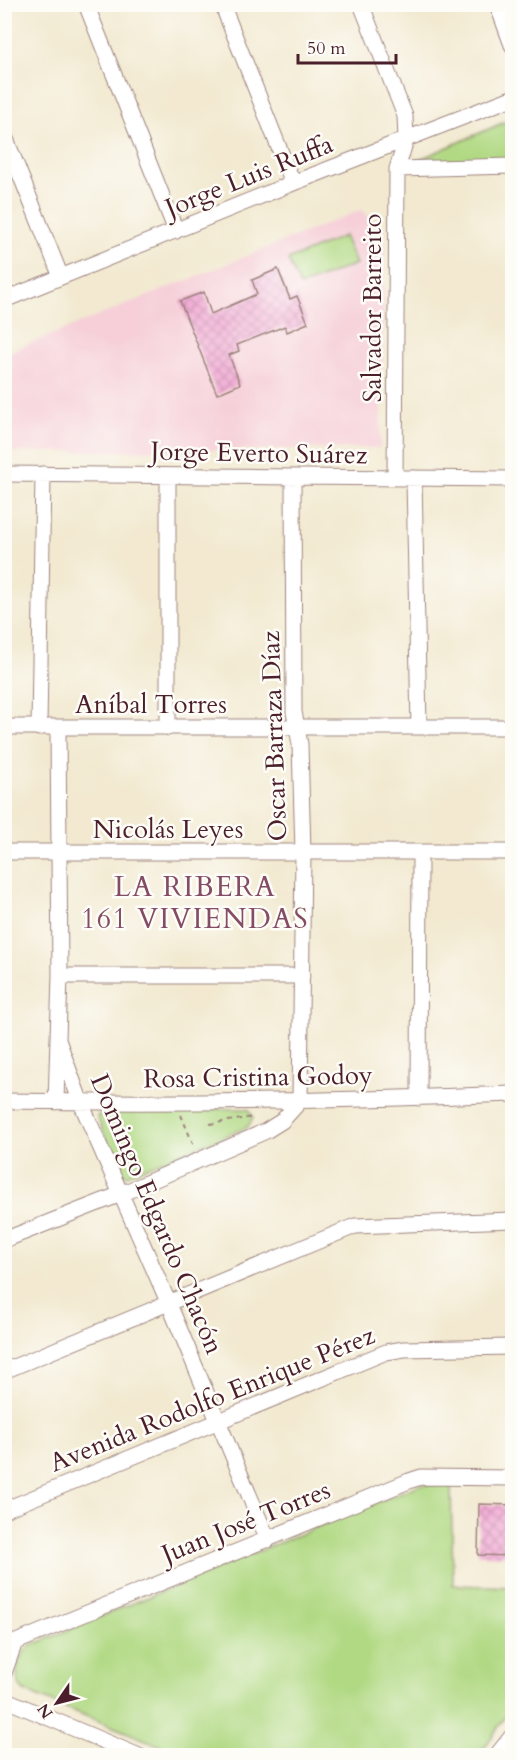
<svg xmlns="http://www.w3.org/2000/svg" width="517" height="1760" font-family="Cardo,serif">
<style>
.built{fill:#f6cfd8}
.green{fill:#b1d983;stroke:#7e7c57;stroke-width:1.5}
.building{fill:url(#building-cross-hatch)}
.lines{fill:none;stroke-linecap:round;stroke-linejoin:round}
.minor-casing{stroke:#9e847e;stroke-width:17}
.path{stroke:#9e847e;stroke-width:2;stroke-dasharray:4.5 4.5;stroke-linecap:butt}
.minor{stroke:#fff;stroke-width:15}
.labels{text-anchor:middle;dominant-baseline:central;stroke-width:5;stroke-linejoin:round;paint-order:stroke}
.street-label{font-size:26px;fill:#4a1f2b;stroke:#fdfcf7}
.quarter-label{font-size:28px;letter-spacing:1.5px;fill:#844d65;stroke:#fdfcf7}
</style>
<defs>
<pattern id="building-cross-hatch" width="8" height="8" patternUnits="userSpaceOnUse" patternTransform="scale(1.5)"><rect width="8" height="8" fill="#f1a3d1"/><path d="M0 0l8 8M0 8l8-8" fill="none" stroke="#c584aa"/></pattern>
</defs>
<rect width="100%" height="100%" fill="#fdfcf7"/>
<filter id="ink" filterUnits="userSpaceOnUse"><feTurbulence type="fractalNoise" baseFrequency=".0167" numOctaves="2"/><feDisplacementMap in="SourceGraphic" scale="12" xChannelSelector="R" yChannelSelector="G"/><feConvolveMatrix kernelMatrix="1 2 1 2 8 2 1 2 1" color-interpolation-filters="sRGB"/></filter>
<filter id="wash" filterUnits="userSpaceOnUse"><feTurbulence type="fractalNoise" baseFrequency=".008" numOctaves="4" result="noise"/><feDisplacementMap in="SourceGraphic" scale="24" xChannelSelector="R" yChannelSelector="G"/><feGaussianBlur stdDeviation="1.35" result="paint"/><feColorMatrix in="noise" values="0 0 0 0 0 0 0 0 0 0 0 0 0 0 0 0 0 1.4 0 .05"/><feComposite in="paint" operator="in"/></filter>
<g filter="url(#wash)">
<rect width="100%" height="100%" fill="#f2e9d0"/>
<path class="built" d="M 361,210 L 385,231 L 380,448 L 6,452 L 4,439 L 4,354 Z"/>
<path class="green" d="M 505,122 L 512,128 L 512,156 L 504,161 L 416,161 Z
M 344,236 L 356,264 L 300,286 L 288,260 Z
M 105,1108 L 248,1109 L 253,1117 L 248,1127 L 127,1175 L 120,1173 L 97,1117 Z
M 451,1483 L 453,1585 L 512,1587 L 512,1706 L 485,1747 L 477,1755 L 183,1755 L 24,1691 C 12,1681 17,1656 30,1646 L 419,1485 Z"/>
<g id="blocks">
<path class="building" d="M 278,269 L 290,299 L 297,296 L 308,323 L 287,332 L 285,326 L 237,345 L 239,351 L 229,355 L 240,384 L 217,394 L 180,301 L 204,292 L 211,314 L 257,294 L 252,280 Z
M 479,1504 L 513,1505 L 513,1556 L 478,1555 Z"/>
</g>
</g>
<g filter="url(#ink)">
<use href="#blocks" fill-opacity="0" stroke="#9e847e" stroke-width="1.5"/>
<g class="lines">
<defs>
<path id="minor" d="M 86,4 L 176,231
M 222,4 L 293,183
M 361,4 L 405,116 L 406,140 L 397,169 L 395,478
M 497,4 L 512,45
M 4,134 L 61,277
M 397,169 L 512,166
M 4,300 L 293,183 L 512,98
M 4,474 L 512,479
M 414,478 L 419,727
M 4,727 L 512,727
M 39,728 L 43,474
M 168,728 L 168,476
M 4,852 L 512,852
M 60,976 L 302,976
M 58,1040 L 81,1103 L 169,1304 L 268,1540
M 419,1098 L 420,853
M 4,1101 C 174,1104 343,1101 512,1094
M 56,1102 L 60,976 L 58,728
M 4,1240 L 121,1194 L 266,1131 L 282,1121 L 300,1101 L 303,852 L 300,744 L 294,712 L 293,477
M 4,1371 L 355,1226 L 512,1220
M 4,1510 L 386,1352 L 404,1349 L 512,1347
M 4,1647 L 409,1481 L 421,1477 L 512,1478
M 4,1673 L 15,1642
M 4,1699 L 139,1756
M 496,1756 L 512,1736"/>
</defs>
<use href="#minor" class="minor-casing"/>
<path class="path" d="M 181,1115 L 194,1146
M 210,1124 L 253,1117"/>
<use href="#minor" class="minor"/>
</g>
</g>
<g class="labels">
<g class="street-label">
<text transform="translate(249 176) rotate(-22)">Jorge Luis Ruffa</text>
<text transform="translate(372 308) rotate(-90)">Salvador Barreito</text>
<text transform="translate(259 453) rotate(1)">Jorge Everto Suárez</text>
<text x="151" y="704">Aníbal Torres</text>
<text transform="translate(274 736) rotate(-92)">Oscar Barraza Díaz</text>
<text x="168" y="829">Nicolás Leyes</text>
<text transform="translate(258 1077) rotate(-1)">Rosa Cristina Godoy</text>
<text transform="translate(157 1214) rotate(67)">Domingo Edgardo Chacón</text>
<text transform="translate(212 1399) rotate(-22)">Avenida Rodolfo Enrique Pérez</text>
<text transform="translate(246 1522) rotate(-22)">Juan José Torres</text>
</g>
<g class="quarter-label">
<text x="195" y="887">LA RIBERA<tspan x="195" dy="32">161 VIVIENDAS</tspan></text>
</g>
</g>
<rect width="517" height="1760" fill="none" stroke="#fdfcf7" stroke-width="24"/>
<g transform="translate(57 1703) rotate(235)" stroke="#fdfcf7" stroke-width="4.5" paint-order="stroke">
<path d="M0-4.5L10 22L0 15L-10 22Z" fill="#4a1f2b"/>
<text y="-9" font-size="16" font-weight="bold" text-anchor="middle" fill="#4a1f2b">N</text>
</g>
<path d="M298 54v9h98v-9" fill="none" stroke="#4a1f2b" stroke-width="3"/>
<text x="307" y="54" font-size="18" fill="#4a1f2b" stroke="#fdfcf7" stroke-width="4.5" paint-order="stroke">50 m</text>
</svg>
